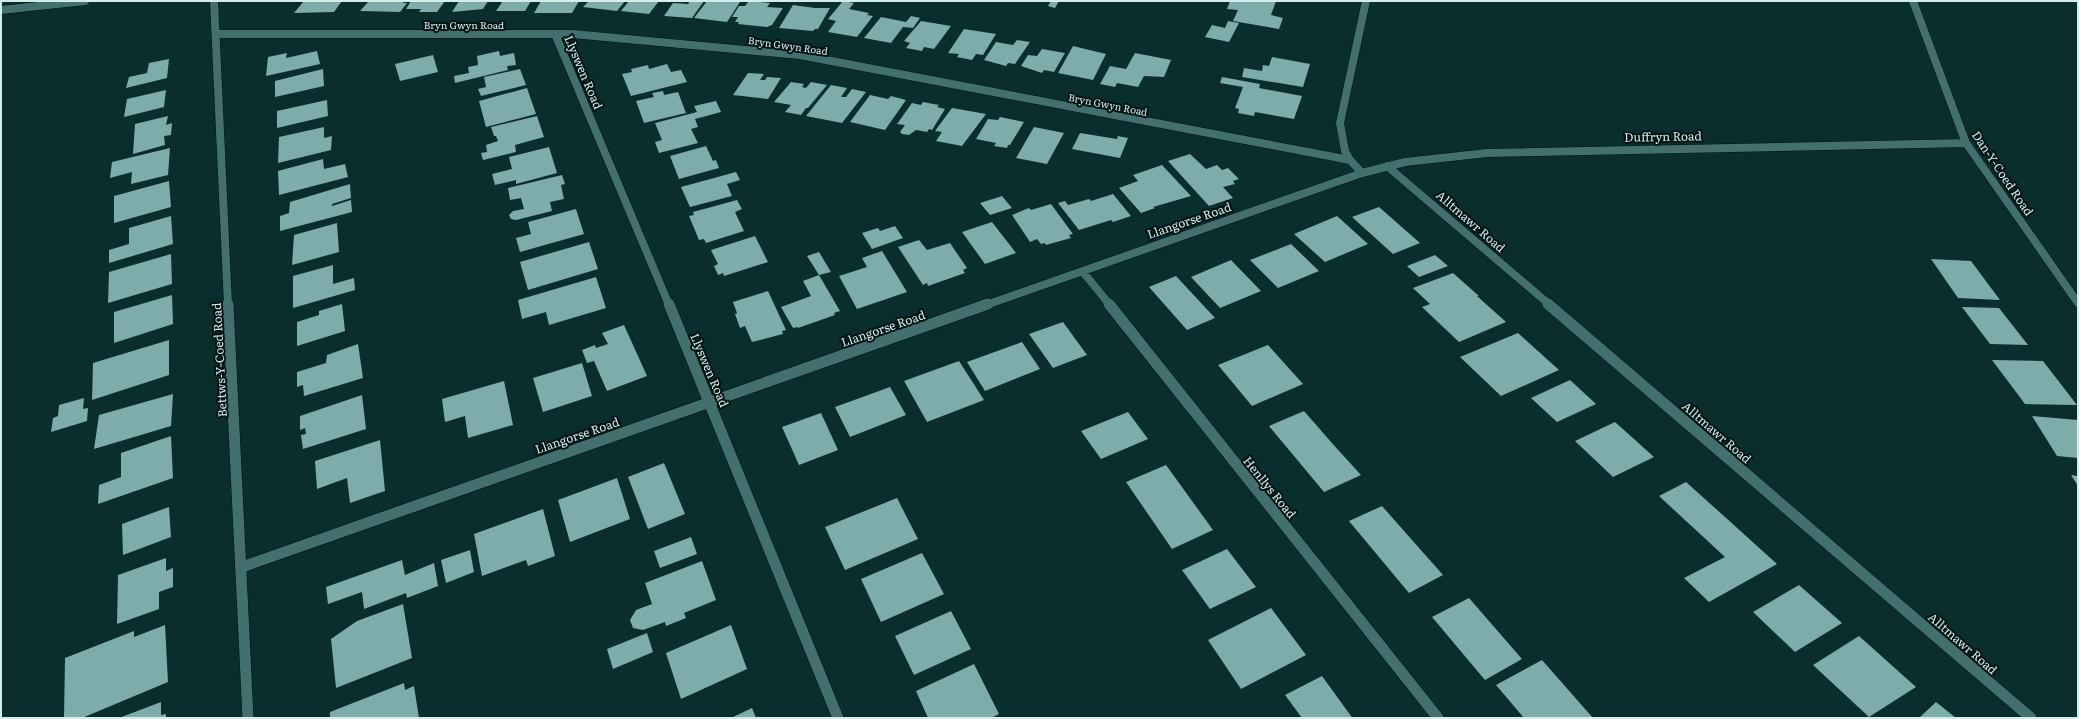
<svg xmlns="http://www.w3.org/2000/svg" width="2079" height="719" font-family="Literata,serif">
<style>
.building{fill:#7eacab}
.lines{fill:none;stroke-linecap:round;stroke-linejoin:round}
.minor-far1-casing{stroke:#001414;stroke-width:9}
.minor-casing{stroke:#001414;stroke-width:12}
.tertiary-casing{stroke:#001414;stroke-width:9}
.minor-far1{stroke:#43706e;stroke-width:8}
.minor{stroke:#43706e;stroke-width:11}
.tertiary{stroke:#43706e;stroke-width:8}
.labels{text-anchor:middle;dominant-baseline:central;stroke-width:4;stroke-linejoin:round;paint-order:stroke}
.far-street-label{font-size:10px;fill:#d4eceb;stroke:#031413}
.street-label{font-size:12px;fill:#d4eceb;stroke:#031413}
</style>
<rect width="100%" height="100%" fill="#0a2d2d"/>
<path class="building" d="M 304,1 L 342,1 L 334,12 L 294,13 Z
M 369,1 L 404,1 L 403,3 L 407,3 L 400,12 L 360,11 Z
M 411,1 L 445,1 L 437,12 L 419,12 L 421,9 L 406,9 Z
M 459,1 L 488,1 L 483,9 L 452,12 Z
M 503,1 L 531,1 L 525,11 L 496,11 Z
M 541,1 L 579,1 L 572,13 L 534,13 Z
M 589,1 L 625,1 L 617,11 L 583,7 Z
M 629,1 L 659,1 L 649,14 L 621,11 Z
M 690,1 L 704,1 L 692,18 L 664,16 L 673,3 L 688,4 Z
M 707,1 L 727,1 L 740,2 L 727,22 L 694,18 Z
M 749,1 L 770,3 L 767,7 L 783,8 L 772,25 L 767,27 L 738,24 L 739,22 L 735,22 L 738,17 L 732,17 L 739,6 L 745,6 Z
M 843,1 L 854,3 L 849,9 L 869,13 L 867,15 L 873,16 L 857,37 L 828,32 L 836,21 L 828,19 Z
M 1051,1 L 1059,1 L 1055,8 L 1048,6 Z
M 1230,1 L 1276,1 L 1271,15 L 1283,18 L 1279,29 L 1233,21 L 1238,10 L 1227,9 Z
M 793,5 L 815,8 L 830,8 L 818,29 L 815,29 L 813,31 L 779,28 Z
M 911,16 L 920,18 L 913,28 L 903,27 L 891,43 L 864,38 L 881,17 L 906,22 Z
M 921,21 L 951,26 L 934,49 L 924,47 L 922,51 L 906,48 L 910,43 L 904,41 Z
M 1228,21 L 1239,23 L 1229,42 L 1205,37 L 1212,25 L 1225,28 Z
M 964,29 L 996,34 L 983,55 L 976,54 L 972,60 L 957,57 L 959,54 L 948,53 Z
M 1017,40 L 1030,42 L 1015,64 L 1008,63 L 1006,66 L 984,60 L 996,42 L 1013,45 Z
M 1073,46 L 1106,54 L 1093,80 L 1058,73 Z
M 1042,49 L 1065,53 L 1054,72 L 1044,70 L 1042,73 L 1021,66 L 1028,55 L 1037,56 Z
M 317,51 L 320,64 L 266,76 L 268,57 L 287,53 L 286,58 Z
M 499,51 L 500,56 L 514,53 L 516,65 L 507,66 L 508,70 L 455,83 L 454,76 L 469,73 L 468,67 L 478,65 L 477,56 Z
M 1135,53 L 1171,60 L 1164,77 L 1144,76 L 1138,87 L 1117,83 L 1115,87 L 1100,84 L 1110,66 L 1126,69 Z
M 433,55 L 438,72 L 400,81 L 395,64 Z
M 1272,57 L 1310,64 L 1303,87 L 1242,77 L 1244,68 L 1262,71 L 1263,65 L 1269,66 Z
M 169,59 L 167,78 L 126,88 L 129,77 L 147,73 L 149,63 Z
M 667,64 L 671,72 L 681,70 L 687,82 L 631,96 L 622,74 L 632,72 L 631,69 L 648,65 L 649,69 Z
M 323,69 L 324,86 L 275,97 L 275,81 Z
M 520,69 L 526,85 L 481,96 L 478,89 L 486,87 L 484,77 Z
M 748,73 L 764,74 L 760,80 L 765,80 L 767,77 L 781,78 L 768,99 L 733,95 Z
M 1222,77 L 1260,84 L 1259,88 L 1302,96 L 1294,119 L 1255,112 L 1254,116 L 1238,113 L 1239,109 L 1235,108 L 1243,87 L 1220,83 Z
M 791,82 L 804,84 L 802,87 L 806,88 L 811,82 L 827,85 L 808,108 L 806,108 L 801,115 L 785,112 L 791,105 L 774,102 Z
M 831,85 L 847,88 L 841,97 L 846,97 L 852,89 L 866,92 L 842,123 L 806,116 Z
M 527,88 L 536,114 L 486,127 L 479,101 Z
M 166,90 L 164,107 L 124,117 L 127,99 Z
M 663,91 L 664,95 L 678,92 L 686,113 L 644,123 L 636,101 L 654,97 L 652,93 Z
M 870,95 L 888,99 L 891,96 L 906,100 L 885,130 L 850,122 Z
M 327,100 L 328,116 L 277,128 L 277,111 Z
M 716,101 L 721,112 L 695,119 L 698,127 L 691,129 L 698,143 L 659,153 L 655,142 L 662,140 L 655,123 L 697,112 L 694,106 Z
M 923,102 L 939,105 L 937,107 L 945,109 L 932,130 L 929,129 L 927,132 L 916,130 L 909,135 L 902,134 L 900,132 L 905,125 L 897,124 L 912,103 L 921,105 Z
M 952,108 L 986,114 L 962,146 L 936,141 L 942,132 L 935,131 Z
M 168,116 L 166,125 L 172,123 L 171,135 L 164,136 L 165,145 L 133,154 L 135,124 Z
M 537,116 L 544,137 L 515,145 L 516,152 L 483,160 L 481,153 L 487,152 L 486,145 L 498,141 L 496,136 L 494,136 L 491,127 Z
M 1000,117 L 1024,122 L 1010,145 L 1008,145 L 1007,148 L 994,146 L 996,143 L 976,139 L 988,119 L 998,120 Z
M 324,127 L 324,138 L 332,136 L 331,150 L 278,163 L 279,137 Z
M 1034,127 L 1064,133 L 1047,164 L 1016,158 Z
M 1080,133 L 1117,139 L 1118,136 L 1128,138 L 1120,158 L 1072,149 Z
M 706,146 L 713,161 L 716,160 L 719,168 L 679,179 L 670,156 Z
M 549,147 L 557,173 L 516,184 L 516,180 L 495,185 L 492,174 L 512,169 L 509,157 Z
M 170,148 L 168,175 L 131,184 L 132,172 L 110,178 L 112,162 Z
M 1190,154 L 1206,169 L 1217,165 L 1222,170 L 1228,168 L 1239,179 L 1233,181 L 1235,184 L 1223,187 L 1233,198 L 1209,206 L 1168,161 Z
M 323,159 L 324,169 L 345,164 L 348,177 L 279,195 L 278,171 Z
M 1162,165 L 1191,196 L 1153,207 L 1155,208 L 1141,213 L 1119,188 L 1138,181 L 1133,175 Z
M 736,172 L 740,180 L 727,184 L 732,196 L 690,207 L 681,187 Z
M 562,175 L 565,184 L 561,185 L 564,199 L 550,202 L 552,211 L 516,220 L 511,219 L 509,215 L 513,211 L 524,209 L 521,198 L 510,200 L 508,188 Z
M 169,181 L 171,207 L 114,223 L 114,196 Z
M 350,184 L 351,198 L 332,204 L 332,206 L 351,200 L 352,212 L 280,231 L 280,216 L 289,213 L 290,202 Z
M 1113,194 L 1131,216 L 1113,222 L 1111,220 L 1079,230 L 1058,203 L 1065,201 L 1068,205 L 1089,199 L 1091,201 Z
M 1002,196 L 1012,208 L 990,215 L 980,203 Z
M 737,200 L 742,209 L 735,212 L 744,231 L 706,243 L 704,239 L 699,240 L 689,216 L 694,215 L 693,212 Z
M 1051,204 L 1073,234 L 1069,235 L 1071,238 L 1046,245 L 1045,243 L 1041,244 L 1037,239 L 1030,242 L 1012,215 L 1029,208 L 1031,210 Z
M 1379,207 L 1420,243 L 1393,254 L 1352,217 Z
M 576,209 L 584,234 L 520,252 L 516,238 L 531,234 L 528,222 Z
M 171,216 L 173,244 L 109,263 L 109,250 L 129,244 L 129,228 Z
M 1337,216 L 1368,244 L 1325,262 L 1294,234 Z
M 992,222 L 1016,253 L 985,264 L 962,232 Z
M 337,223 L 339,252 L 292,265 L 294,235 Z
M 895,226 L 903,238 L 872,249 L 862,233 L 878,228 L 880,231 Z
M 755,236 L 768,262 L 724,276 L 723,273 L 718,275 L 714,266 L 718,264 L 711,250 Z
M 919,240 L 927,250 L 950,243 L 967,268 L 963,270 L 965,273 L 928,286 L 927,283 L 923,285 L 898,247 Z
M 589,242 L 598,269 L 528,290 L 520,262 Z
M 1291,244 L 1319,271 L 1278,288 L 1250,260 Z
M 882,251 L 907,292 L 857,309 L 839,276 L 867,267 L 862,258 Z
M 819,252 L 831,272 L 819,275 L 807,256 Z
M 171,254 L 172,284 L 108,303 L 109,272 Z
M 1435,255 L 1448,266 L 1419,277 L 1407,266 Z
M 1931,259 L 1971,261 L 2000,300 L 1958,298 Z
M 1231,260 L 1261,291 L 1220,308 L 1191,277 Z
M 333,265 L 333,284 L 354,278 L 355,290 L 293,308 L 293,276 Z
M 1453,273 L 1479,296 L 1477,296 L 1506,322 L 1459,342 L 1422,307 L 1430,304 L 1413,288 Z
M 819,275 L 840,311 L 834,313 L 835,315 L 798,328 L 798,327 L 793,328 L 781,307 L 811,296 L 803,281 Z
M 1176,276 L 1215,318 L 1187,330 L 1149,287 Z
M 596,277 L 606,308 L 549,325 L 546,312 L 522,319 L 518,300 Z
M 768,291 L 786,330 L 782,331 L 783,334 L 752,342 L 745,326 L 740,328 L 735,314 L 737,313 L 733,302 Z
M 172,295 L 173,324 L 114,343 L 114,312 Z
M 342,304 L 345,331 L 297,346 L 297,322 L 319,315 L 319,311 Z
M 1962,307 L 1999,308 L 2028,345 L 1990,344 Z
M 1063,322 L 1087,355 L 1053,368 L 1029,334 Z
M 624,325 L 647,376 L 607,391 L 594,361 L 587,363 L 582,350 L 595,345 L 596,348 L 608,344 L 602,333 Z
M 1518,333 L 1559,370 L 1501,396 L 1460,357 Z
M 169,340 L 169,375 L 92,400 L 93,363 Z
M 1022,342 L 1040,369 L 985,391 L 967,362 Z
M 358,344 L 363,378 L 304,396 L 303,385 L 297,387 L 297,372 L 326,363 L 327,355 Z
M 1268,345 L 1303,384 L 1252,406 L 1218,365 Z
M 1992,360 L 2043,361 L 2077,405 L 2025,404 Z
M 959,361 L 984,400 L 927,422 L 904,381 Z
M 582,363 L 592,396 L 543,412 L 533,378 Z
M 1570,380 L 1596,404 L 1557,422 L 1531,398 Z
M 504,381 L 513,425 L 468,438 L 465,416 L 445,422 L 442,399 Z
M 890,387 L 906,415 L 850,437 L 835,407 Z
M 173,394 L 171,426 L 94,449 L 99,415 Z
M 362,395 L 366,429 L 303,449 L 301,435 L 306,434 L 305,428 L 300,430 L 300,416 Z
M 84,398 L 83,409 L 88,408 L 87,421 L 51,432 L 53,418 L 58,416 L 59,405 Z
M 1304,411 L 1331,442 L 1361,475 L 1324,492 L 1269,426 Z
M 1128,412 L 1148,439 L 1101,459 L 1081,431 Z
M 821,413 L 838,450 L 799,465 L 782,427 Z
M 2032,416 L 2078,420 L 2078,458 L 2057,456 Z
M 1615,422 L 1654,457 L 1613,477 L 1575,441 Z
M 171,436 L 173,478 L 98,504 L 99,485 L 121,477 L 121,453 Z
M 380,440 L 385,491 L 350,503 L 347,478 L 317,489 L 315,461 Z
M 664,463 L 685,514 L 648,529 L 628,477 Z
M 1166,465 L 1213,530 L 1172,549 L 1126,482 Z
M 2071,475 L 2078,476 L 2078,486 Z
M 617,478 L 630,519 L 570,542 L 558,500 Z
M 1686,482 L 1725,517 L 1777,564 L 1709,602 L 1684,578 L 1725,557 L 1659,496 Z
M 897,498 L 918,539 L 845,570 L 825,527 Z
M 1382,506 L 1412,540 L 1443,575 L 1409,593 L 1349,521 Z
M 169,507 L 171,537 L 123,555 L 122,524 Z
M 543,509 L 555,556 L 528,566 L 526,560 L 482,576 L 474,534 Z
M 691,537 L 697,554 L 660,568 L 654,551 Z
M 1227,549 L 1256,587 L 1210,609 L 1182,570 Z
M 470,550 L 474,572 L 446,583 L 441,560 Z
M 922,553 L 944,594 L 881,622 L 861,579 Z
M 166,558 L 166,571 L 173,568 L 173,587 L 159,592 L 159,609 L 117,624 L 118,575 Z
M 402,560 L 405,575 L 434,563 L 438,586 L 407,598 L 406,593 L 364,609 L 362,592 L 328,604 L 326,587 Z
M 702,561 L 716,600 L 684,613 L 686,618 L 666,626 L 665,622 L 643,630 L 633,628 L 630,620 L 636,610 L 652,604 L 645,583 Z
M 1799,585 L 1842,623 L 1795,652 L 1753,612 Z
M 1469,598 L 1522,659 L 1485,680 L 1432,617 Z
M 403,604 L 412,658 L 336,688 L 331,639 L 357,621 Z
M 1271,608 L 1306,655 L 1241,689 L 1208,640 Z
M 951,611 L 971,649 L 914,675 L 895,636 Z
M 165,625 L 168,682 L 82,718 L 64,718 L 65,658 L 134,631 L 134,637 Z
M 731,625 L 747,669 L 681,699 L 666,653 Z
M 647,633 L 653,652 L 613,669 L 607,649 Z
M 1859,636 L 1916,687 L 1869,717 L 1813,665 Z
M 1542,660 L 1593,718 L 1524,718 L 1496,685 Z
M 974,664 L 999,714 L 991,718 L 928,718 L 916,691 Z
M 1322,676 L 1351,716 L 1353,718 L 1302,718 L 1285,695 Z
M 404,683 L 405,690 L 414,686 L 419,718 L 330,718 L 330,712 Z
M 161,702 L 161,715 L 166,714 L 166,718 L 119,718 Z
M 1936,702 L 1956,718 L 1919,718 Z
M 752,708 L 756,718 L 731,718 Z"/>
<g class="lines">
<defs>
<path id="minor-far1" d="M 214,1 L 228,305
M 1913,1 L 1966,143 L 2078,303
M 216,34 L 573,34 L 800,55 L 1350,160
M 555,34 L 669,305
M 1387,166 L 1550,305
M 1362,173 L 1405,162 L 1487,153 L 1966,143
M 1083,272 L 1110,305
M 986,305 L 1362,173 L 1350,160 L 1345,151 L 1340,123 L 1366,1"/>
<path id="minor" d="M 228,304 L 248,718
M 669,304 L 838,718
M 1109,304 L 1438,718
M 1548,304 L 2031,718
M 242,567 L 988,304"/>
<path id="tertiary" d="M 1,10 L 85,1"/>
</defs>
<use href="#minor-far1" class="minor-far1-casing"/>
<use href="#minor" class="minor-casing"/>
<use href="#tertiary" class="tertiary-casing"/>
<use href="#minor-far1" class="minor-far1"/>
<use href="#minor" class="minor"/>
<use href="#tertiary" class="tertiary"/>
</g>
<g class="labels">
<g class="far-street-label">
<text x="464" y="24">Bryn Gwyn Road</text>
<text transform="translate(788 45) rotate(8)">Bryn Gwyn Road</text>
<text transform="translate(1108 104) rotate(11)">Bryn Gwyn Road</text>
</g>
<g class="street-label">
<text transform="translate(584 72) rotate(67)">Llyswen Road</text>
<text transform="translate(1663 136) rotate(-1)">Duffryn Road</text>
<text transform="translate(2003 173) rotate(56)">Dan-Y-Coed Road</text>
<text transform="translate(1189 220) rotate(-19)">Llangorse Road</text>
<text transform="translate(1471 221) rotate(41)">Alltmawr Road</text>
<text transform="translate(883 328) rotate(-19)">Llangorse Road</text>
<text transform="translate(219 360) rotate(-93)">Bettws-Y-Coed Road</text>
<text transform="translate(710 370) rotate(67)">Llyswen Road</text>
<text transform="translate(1717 432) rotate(41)">Alltmawr Road</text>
<text transform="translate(577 435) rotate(-19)">Llangorse Road</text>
<text transform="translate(1270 487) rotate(51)">Henllys Road</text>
<text transform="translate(1963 643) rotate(41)">Alltmawr Road</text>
</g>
</g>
<rect width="2079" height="719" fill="none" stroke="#d4eceb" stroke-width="4"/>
</svg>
